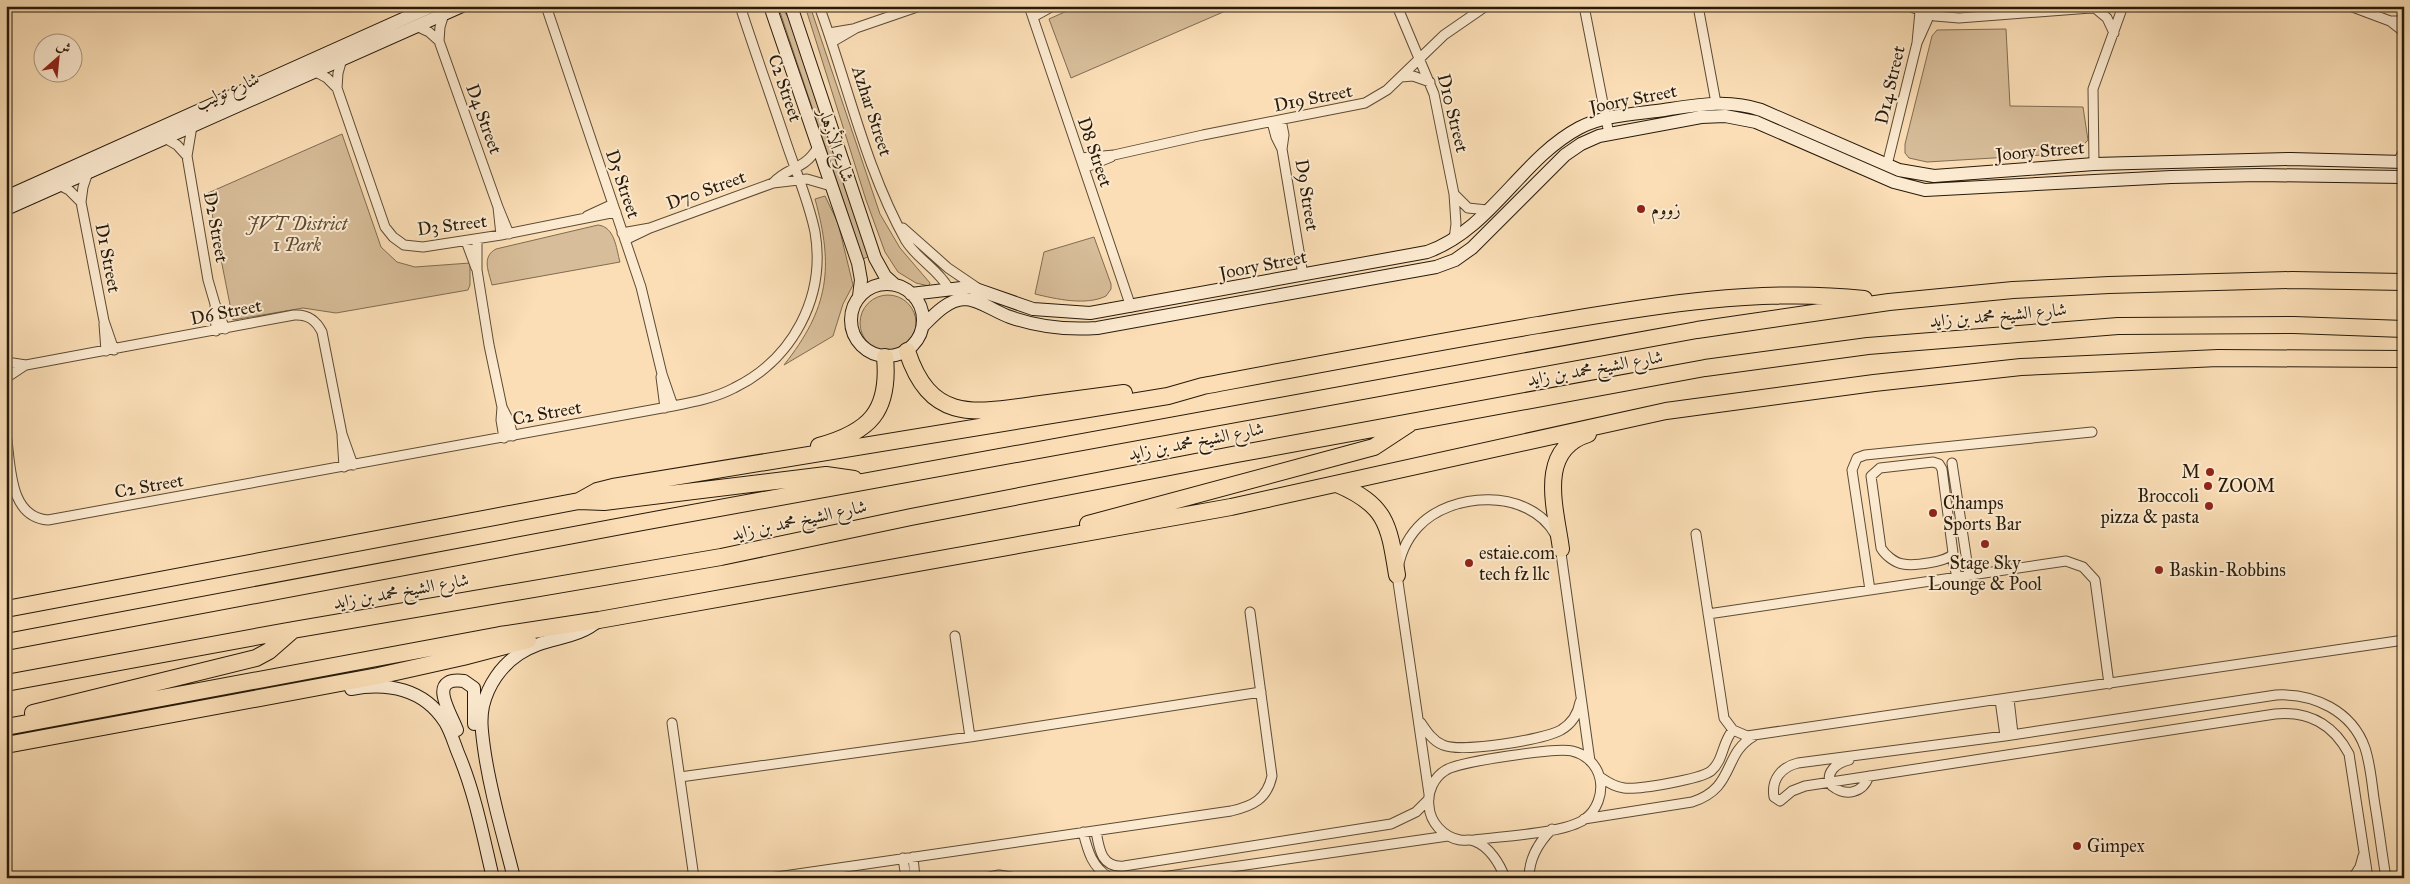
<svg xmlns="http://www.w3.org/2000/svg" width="2410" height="884" font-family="'IM FELL Great Primer',Amiri,serif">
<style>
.green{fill:#d7bd99;stroke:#7f6c52}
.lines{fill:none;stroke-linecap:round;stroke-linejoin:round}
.street-casing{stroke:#5c4b35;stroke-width:11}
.secondary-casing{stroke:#271a0a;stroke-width:14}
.highway-casing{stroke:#271a0a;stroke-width:18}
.street{stroke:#fcead0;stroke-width:9}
.secondary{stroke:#fcead0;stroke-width:12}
.highway{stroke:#fbdeb6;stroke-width:16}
.poi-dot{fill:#8f2418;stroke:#fcead0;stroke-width:2}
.labels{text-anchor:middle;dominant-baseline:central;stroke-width:4;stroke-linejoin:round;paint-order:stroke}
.street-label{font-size:18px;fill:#271a0a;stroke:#fcead0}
.poi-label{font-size:18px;fill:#271a0a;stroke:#fcead0;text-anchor:start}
.park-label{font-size:18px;font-style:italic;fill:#5c4b35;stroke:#fcead0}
</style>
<rect width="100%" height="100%" fill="#fbdeb6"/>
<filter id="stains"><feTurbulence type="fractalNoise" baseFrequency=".004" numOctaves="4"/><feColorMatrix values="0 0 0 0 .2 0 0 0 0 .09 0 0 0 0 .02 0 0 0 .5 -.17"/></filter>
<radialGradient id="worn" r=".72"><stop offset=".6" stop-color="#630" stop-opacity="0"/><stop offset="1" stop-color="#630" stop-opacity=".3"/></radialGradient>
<path class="green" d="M 778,6 L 781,6 L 791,22 L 870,256 L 863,259 Z
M 805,6 L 810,6 L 880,214 L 900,248 L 930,283 L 929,286 L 916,283 L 898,272 L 885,252 L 866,200 Z
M 1078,6 L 1237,6 L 1071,78 L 1049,19 Z
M 1932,6 L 2040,6 L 1946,12 Z
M 2006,29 L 2010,106 L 2083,107 L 2088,140 L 2076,153 L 1927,162 L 1909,158 L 1905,153 L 1905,144 L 1932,36 L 1937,30 Z
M 342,134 L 381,247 L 397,262 L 415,267 L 470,263 L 470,285 L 468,290 L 336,313 L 303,308 L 233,320 L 208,193 Z
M 825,196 L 838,223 L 853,285 L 843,304 L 833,336 L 784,365 C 829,308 834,268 815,199 Z
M 598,225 C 615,227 616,248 620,262 L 492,285 C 489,272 481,257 496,249 Z
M 1094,237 L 1111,284 L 1111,289 L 1106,296 C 1086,306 1056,299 1035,294 L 1044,252 Z
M860 323a28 28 0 1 1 56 0a28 28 0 1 1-56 0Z"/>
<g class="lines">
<defs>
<path id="street" d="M 546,6 L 641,287 L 662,374 L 673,406
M 819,6 C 848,84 865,168 906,241 C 917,259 939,270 949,289
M 1029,6 L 1131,307
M 1397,6 L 1434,94 L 1454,194 L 1468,208 L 1487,210
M 1584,6 L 1609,134
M 1698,6 L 1716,103
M 1909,6 L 1935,16 L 1959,18 L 2117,6
M 2350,6 L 2390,21 L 2404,21
M 2095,8 L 2107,18 L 2114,33
M 444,14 L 440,27 L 439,41 L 498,207 L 509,234
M 1033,17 L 1053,6
M 2390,21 L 2404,32
M 416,26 L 429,32 L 439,41
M 829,33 L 853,29
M 832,42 L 856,28 L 920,6
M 1917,43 L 1930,14
M 342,59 L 338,73 L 337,88 L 385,227 L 393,237 L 404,245 L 423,247 L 501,235 L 616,212
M 314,71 L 327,78 L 337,88
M 1401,77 L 1413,76 L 1430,82
M 1281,120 L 1284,135 L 1282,149
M 1272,122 L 1276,137 L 1282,149 L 1303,275
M 192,126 L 187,156 L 208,280 L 215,304 L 225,329
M 165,138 L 177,145 L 187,156
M 1081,158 L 1114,155 L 1203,135 L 1365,103 L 1387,90 L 1444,35 L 1486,6
M 2398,161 L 2404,151
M 2094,164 L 2093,89 L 2123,6
M 1887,165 L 1917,43 L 1920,11
M 1084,168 L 1111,157
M 88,172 L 83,187 L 81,202 L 104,321 L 114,350
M 773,183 L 807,179 L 831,186
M 59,185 L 69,190 L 81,202
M 1454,194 L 1456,224 L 1454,239
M 498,207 L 501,235
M 587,216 L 613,204
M 903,228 L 948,268 L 976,287
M 622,233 L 650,228
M 477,239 L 477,270 L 489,345 L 502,407 L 501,420 L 504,438
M 625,240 L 650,228 L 773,183 C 788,166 804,171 818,147
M 466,241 L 476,268
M 215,304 L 216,331
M 104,324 L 106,351
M 6,362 L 26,365 L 294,315 C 308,314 316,320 322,332 L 342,434 L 353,465
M 661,377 L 665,408
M 6,378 L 24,366
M 502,407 L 509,421 L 513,436
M 6,433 C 11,464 8,517 48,520 L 673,406 C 694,402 715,398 734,388 C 793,359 826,297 815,232 C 809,202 796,172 786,142 C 771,97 755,52 740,6
M 342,436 L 344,467
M 1933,462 L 1939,464 L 1942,469 L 1953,553 C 1949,562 1913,566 1903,564 C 1895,563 1885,555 1881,548 L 1871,476 L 1880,468 Z
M 1952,463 L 1969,575
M 1696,534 L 1724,718 L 1733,730 L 1747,736 L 2404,640
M 1560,546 L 1590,761
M 1952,556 L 1957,577
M 1870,590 L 1852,470 L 1857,458 L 1865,455 L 2092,432
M 1708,614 L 2066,561 L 2083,567 L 2095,580 L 2109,684
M 955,636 L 970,737
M 2009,699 L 2013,734
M 2000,700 L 2005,736
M 672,723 L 694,878
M 1421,723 C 1427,732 1433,741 1443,745 C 1461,753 1543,740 1561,730 C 1571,724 1578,714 1580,702
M 1849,760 C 1836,763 1824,773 1832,786 C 1846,797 1863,793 1869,776
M 680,777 L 970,737 L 1261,692
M 1600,777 C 1607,782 1615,787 1624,788 C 1638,790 1701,779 1711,771 C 1724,760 1722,742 1733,730
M 1429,794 L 1397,575 C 1399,557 1405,541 1418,527 C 1451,491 1529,488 1555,534
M 1584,819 L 1692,802 C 1736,788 1722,754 1754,736
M 1096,831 C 1099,848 1101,868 1124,866 L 1391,824 L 1416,812 L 1429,799
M 1083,832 C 1088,852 1092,867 1110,878
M 1474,840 C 1500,836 1564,834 1585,819 C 1597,810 1603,794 1600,779 C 1597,765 1586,754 1572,751 C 1557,747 1459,762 1446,770 C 1434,777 1427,792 1429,806 C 1430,822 1443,837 1460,840 C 1464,841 1470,839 1474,841 C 1489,846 1500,864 1505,878
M 913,857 L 915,878
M 903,858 L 906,878
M 770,878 L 1231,811 C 1253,806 1267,799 1272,776 L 1250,612
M 985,878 L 999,875 L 1016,878
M 1155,878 L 1448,836
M 1529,878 C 1529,858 1538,843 1552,829
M 2353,878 L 2360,867 L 2363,856
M 2368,878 L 2349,754 C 2333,724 2309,711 2275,714 L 1805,786 L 1792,791 L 1780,801 L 1774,797 C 1771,780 1781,767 1798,763 L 2005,736 L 2276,695 C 2314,693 2352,711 2365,748 C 2371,766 2372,787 2375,805 C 2379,829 2382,854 2386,878"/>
<path id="secondary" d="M 770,6 L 858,263 L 861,280 L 859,296
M 791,6 L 875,258 L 885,276 L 895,285
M 6,197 L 432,6
M 6,209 L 462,6
M851 320a36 36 0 1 1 72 0a36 36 0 1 1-72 0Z
M 911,294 L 970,287 L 1033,309 L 1090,313 L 1427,252 C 1490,230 1521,159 1579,128 C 1604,115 1635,114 1664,110 C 1697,105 1728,99 1761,110 L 1899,170 L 1934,176 L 2094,164 L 2291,159 L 2404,162
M 923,326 C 933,316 947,300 964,299 C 979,299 995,312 1010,317 C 1038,327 1068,330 1097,328 L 1436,267 L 1455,260 L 1472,248 L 1565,155 L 1581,144 L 1599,136 L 1701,117 L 1725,116 L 1756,122 L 1894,182 L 1925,190 L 2171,177 L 2259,175 L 2404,177
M 351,689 C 388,682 424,689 445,722 C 451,732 454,743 458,753 C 475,793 483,836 493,878
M 457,730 C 452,715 425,676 464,681 L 474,688 L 474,724
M 514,878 C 503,834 490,792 484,748 C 482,733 480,720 483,706 C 488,685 501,666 519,654 C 545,636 576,641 599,620"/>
<path id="highway" d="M 907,351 C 930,421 971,414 1033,405 C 1063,401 1093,397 1124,393
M 819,446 C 870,432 890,411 885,357
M 1337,484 C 1387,505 1389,525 1397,575
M 579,501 L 597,491 L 613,487 L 1168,396 L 1203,386 C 1315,365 1426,344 1538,325 C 1645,307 1755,287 1864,299
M 1088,524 L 1374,447 L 1409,424
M 1561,549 C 1556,510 1536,450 1588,434
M 6,609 L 579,501 L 604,502 L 826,475 L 854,479
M 6,642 L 643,522 L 1697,330 L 1889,302 L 2013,290 L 2109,285 L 2292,280 L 2404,282
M 6,683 L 293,630 L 721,557 L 911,517 L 1237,454 L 1705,368 L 1868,346 L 2118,326 L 2294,325 L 2404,329
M 33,713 L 256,658 L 269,651 L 293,630
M 6,727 L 500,635 L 599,620 L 1231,507 L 1666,411 L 1874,383 L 2021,367 L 2218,358 L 2404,359
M 6,745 L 378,676 L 463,657 L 528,640"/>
</defs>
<use href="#street" class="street-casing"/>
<use href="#secondary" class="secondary-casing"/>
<use href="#highway" class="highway-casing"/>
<use href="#street" class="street"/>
<use href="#secondary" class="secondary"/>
<use href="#highway" class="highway"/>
</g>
<g class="poi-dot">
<circle cx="1641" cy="209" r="5"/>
<circle cx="2210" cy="472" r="5"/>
<circle cx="2208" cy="486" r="5"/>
<circle cx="2209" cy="506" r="5"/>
<circle cx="1933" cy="513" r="5"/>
<circle cx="1985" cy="544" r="5"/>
<circle cx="1469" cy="563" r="5"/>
<circle cx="2159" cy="570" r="5"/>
<circle cx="2077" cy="846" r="5"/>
</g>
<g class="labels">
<g class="street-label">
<text transform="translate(1890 85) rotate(-77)">D14 Street</text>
<text transform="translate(785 88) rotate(71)">C2 Street</text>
<text transform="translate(227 91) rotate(-24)">شارع توليب</text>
<text transform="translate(1313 98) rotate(-11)">D19 Street</text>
<text transform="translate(1633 99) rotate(-11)">Joory Street</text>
<text transform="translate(872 111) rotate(72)">Azhar Street</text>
<text transform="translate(1453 113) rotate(76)">D10 Street</text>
<text transform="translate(484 119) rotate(70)">D4 Street</text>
<text transform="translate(836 145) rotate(71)">شارع الأزهار</text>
<text transform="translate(2040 151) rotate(-5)">Joory Street</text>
<text transform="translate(1095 152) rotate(71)">D8 Street</text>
<text transform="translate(623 184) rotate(71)">D5 Street</text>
<text transform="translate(706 190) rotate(-20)">D70 Street</text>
<text transform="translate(1307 195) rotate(81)">D9 Street</text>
<text transform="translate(452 225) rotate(-7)">D3 Street</text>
<text transform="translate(216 227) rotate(80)">D2 Street</text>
<text transform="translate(108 258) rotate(79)">D1 Street</text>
<text transform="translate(1263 265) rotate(-11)">Joory Street</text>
<text transform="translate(226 312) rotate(-11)">D6 Street</text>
<text transform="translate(1998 315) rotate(-5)">شارع الشيخ محمد بن زايد</text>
<text transform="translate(1595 368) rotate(-10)">شارع الشيخ محمد بن زايد</text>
<text transform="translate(547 413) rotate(-10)">C2 Street</text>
<text transform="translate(1196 441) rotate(-11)">شارع الشيخ محمد بن زايد</text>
<text transform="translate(149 486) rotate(-10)">C2 Street</text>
<text transform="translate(799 520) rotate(-12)">شارع الشيخ محمد بن زايد</text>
<text transform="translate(401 591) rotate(-10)">شارع الشيخ محمد بن زايد</text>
</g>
<g class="poi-label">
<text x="1651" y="209">زووم</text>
<text x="2200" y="472" text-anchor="end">M</text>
<text x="2218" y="486">ZOOM</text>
<text x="2199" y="496" text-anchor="end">Broccoli<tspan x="2199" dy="21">pizza &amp; pasta</tspan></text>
<text x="1943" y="503">Champs<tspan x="1943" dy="21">Sports Bar</tspan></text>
<text x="1479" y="553">estaie.com<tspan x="1479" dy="21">tech fz llc</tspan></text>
<text x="1985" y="563" text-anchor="middle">Stage Sky<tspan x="1985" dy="21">Lounge &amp; Pool</tspan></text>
<text x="2169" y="570">Baskin-Robbins</text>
<text x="2087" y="846">Gimpex</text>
</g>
<g class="park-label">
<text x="297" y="224">JVT District<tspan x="297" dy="21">1 Park</tspan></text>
</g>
</g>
<rect width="2410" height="884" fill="none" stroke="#fbdeb6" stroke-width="25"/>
<rect x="8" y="8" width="2395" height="869" fill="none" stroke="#271a0a" stroke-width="2.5"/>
<rect x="12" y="12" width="2385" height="859" fill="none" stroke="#271a0a"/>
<g transform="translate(58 58) rotate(27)"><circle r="24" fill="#fcead0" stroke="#a79781"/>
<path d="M0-4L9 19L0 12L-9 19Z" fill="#8f2418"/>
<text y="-8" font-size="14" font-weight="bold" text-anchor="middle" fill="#271a0a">ش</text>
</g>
<rect width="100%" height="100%" filter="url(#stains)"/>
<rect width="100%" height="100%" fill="url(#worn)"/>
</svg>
